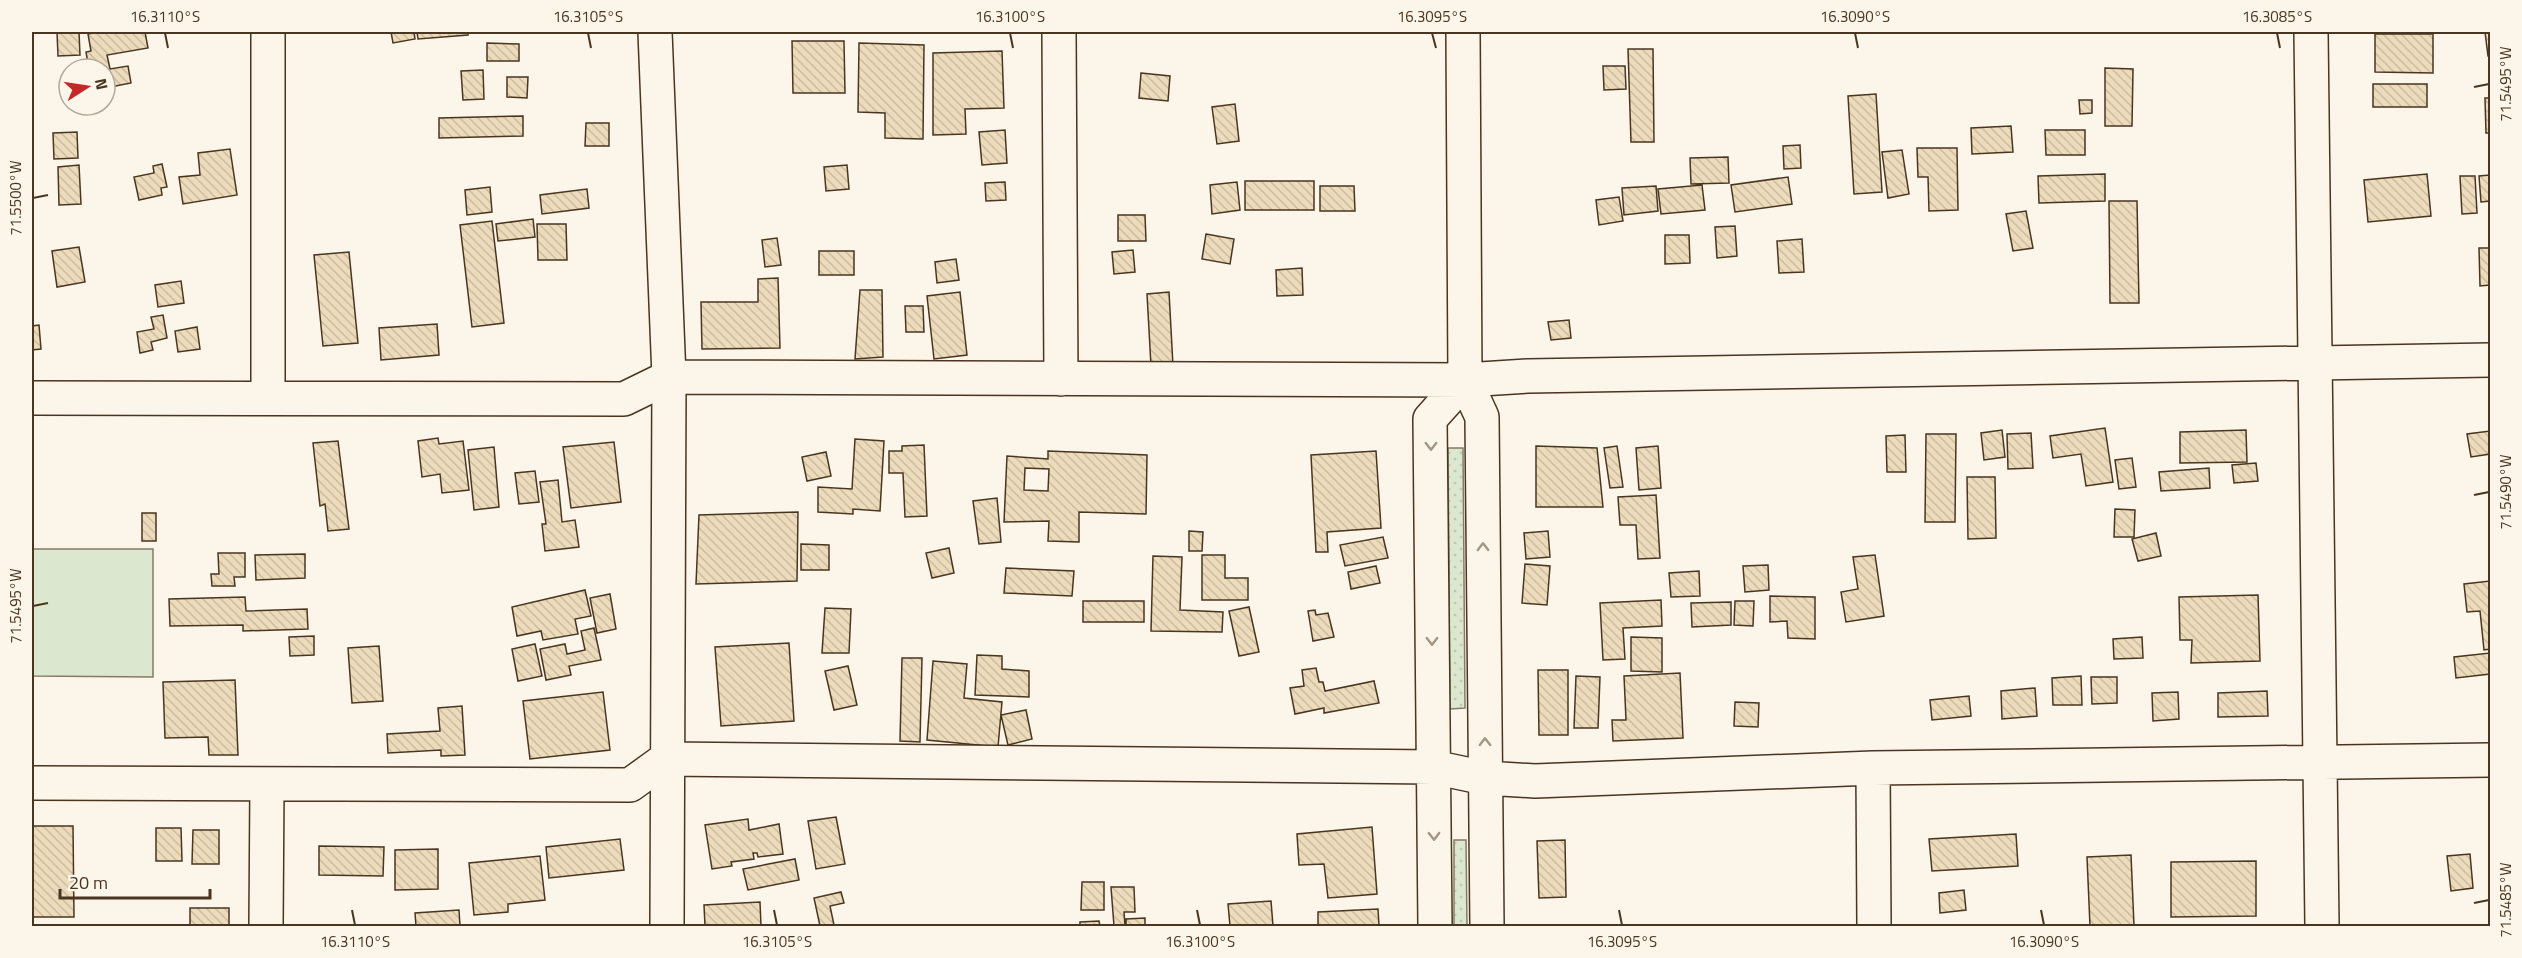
<svg xmlns="http://www.w3.org/2000/svg" width="2522" height="958" font-family="'Titillium Web',sans-serif">
<style>
.grass{fill:url(#grass-dots);stroke:#887966;stroke-width:1.5}
.pitch{fill:#dce7d0;stroke:#887966;stroke-width:1.5}
.building{fill:url(#building-back-hatch);stroke:#4a3520;stroke-width:1.5;fill-rule:evenodd}
.lines{fill:none;stroke-linecap:round;stroke-linejoin:round}
.minor-casing{stroke:#4a3520;stroke-width:36}
.minor{stroke:#fbf6e9;stroke-width:33}
.oneway{stroke:#a29684}
.ticks{fill:none;stroke:#4a3520;stroke-width:2}
.neatline{fill:none;stroke:#4a3520;stroke-width:2}
.ticks-label{font-size:15px;text-anchor:middle;fill:#4a3520}
</style>
<defs>
<pattern id="grass-dots" width="8" height="8" patternUnits="userSpaceOnUse" patternTransform="scale(1.5)"><rect width="8" height="8" fill="#dce7d0"/><path d="M2 2h.1M6 6h.1" fill="none" stroke="#bec7b2" stroke-width="1.8" stroke-linecap="round"/></pattern>
<pattern id="building-back-hatch" width="6" height="6" patternUnits="userSpaceOnUse" patternTransform="scale(1.5)"><rect width="6" height="6" fill="#ecdcbc"/><path d="M-1 5l2 2M0 0l6 6M5-1l2 2" fill="none" stroke="#ccbda1"/></pattern>
</defs>
<rect width="100%" height="100%" fill="#fbf6e9"/>
<path class="grass" d="M 1448,448 L 1463,448 L 1465,708 L 1450,709 Z
M 1454,840 L 1466,840 L 1467,926 L 1454,926 Z"/>
<path class="pitch" d="M 32,549 L 153,549 L 153,677 L 32,676 Z"/>
<path class="building" d="M 57,32 L 79,32 L 80,55 L 58,56 Z
M 99,32 L 145,32 L 148,48 L 107,55 L 110,69 L 128,66 L 131,83 L 105,88 L 105,69 L 89,69 L 86,52 L 91,51 L 88,34 Z
M 391,32 L 414,32 L 415,39 L 393,43 Z
M 417,32 L 468,32 L 468,35 L 418,39 Z
M 2485,32 L 2490,32 L 2490,56 L 2488,56 Z
M 2375,34 L 2433,34 L 2433,73 L 2375,72 Z
M 792,41 L 844,41 L 845,93 L 793,93 Z
M 487,43 L 519,44 L 519,61 L 487,61 Z
M 859,43 L 924,45 L 923,139 L 885,138 L 885,113 L 858,112 Z
M 1628,49 L 1653,49 L 1654,142 L 1631,142 Z
M 1002,51 L 1004,108 L 965,109 L 966,134 L 933,135 L 933,53 Z
M 1603,66 L 1625,66 L 1626,89 L 1604,90 Z
M 2105,68 L 2133,69 L 2132,126 L 2105,126 Z
M 483,70 L 484,99 L 463,100 L 461,71 Z
M 1141,73 L 1170,76 L 1168,101 L 1139,98 Z
M 507,77 L 528,77 L 527,98 L 507,97 Z
M 2373,84 L 2427,84 L 2427,107 L 2373,107 Z
M 1876,94 L 1882,192 L 1854,194 L 1848,96 Z
M 2485,98 L 2490,98 L 2490,133 L 2486,133 Z
M 2079,100 L 2092,100 L 2092,113 L 2080,114 Z
M 1235,104 L 1239,141 L 1217,144 L 1212,107 Z
M 523,116 L 523,136 L 439,138 L 439,118 Z
M 586,123 L 609,123 L 609,146 L 585,146 Z
M 2011,126 L 2013,152 L 1972,154 L 1971,128 Z
M 1005,130 L 1007,163 L 982,165 L 979,132 Z
M 2045,130 L 2085,130 L 2085,155 L 2046,155 Z
M 77,132 L 78,158 L 54,159 L 53,133 Z
M 1800,145 L 1801,168 L 1784,169 L 1783,146 Z
M 1917,148 L 1957,148 L 1958,210 L 1929,211 L 1928,177 L 1918,177 Z
M 230,149 L 237,195 L 183,204 L 179,177 L 200,175 L 198,153 Z
M 1902,150 L 1909,194 L 1888,198 L 1882,152 Z
M 1728,157 L 1729,183 L 1691,184 L 1690,158 Z
M 162,164 L 167,187 L 161,188 L 162,195 L 139,200 L 134,177 L 154,173 L 153,166 Z
M 79,165 L 81,204 L 59,205 L 58,167 Z
M 847,165 L 849,189 L 826,191 L 824,167 Z
M 2105,174 L 2105,201 L 2039,203 L 2038,176 Z
M 2427,174 L 2431,216 L 2368,222 L 2364,180 Z
M 2490,175 L 2490,201 L 2481,202 L 2479,176 Z
M 2460,176 L 2475,176 L 2477,213 L 2462,214 Z
M 1788,177 L 1792,204 L 1735,212 L 1731,185 Z
M 1245,181 L 1314,181 L 1314,210 L 1245,210 Z
M 1005,182 L 1006,200 L 986,201 L 985,183 Z
M 1237,182 L 1240,210 L 1212,214 L 1210,185 Z
M 1702,185 L 1705,210 L 1661,214 L 1658,189 Z
M 1320,186 L 1354,186 L 1355,211 L 1320,211 Z
M 1656,186 L 1658,211 L 1624,215 L 1622,188 Z
M 490,187 L 492,212 L 467,215 L 465,190 Z
M 587,189 L 589,208 L 542,214 L 540,195 Z
M 1619,197 L 1623,221 L 1599,225 L 1596,200 Z
M 2109,201 L 2137,201 L 2139,303 L 2110,303 Z
M 2026,211 L 2033,248 L 2013,251 L 2006,214 Z
M 1118,215 L 1145,215 L 1146,241 L 1118,241 Z
M 533,219 L 535,237 L 498,241 L 496,224 Z
M 492,221 L 504,323 L 472,327 L 460,225 Z
M 537,224 L 566,224 L 567,260 L 538,260 Z
M 1735,226 L 1737,256 L 1717,258 L 1715,227 Z
M 1206,234 L 1234,239 L 1230,264 L 1202,259 Z
M 1665,235 L 1689,235 L 1690,263 L 1665,264 Z
M 777,238 L 781,265 L 765,267 L 762,240 Z
M 1802,239 L 1804,272 L 1779,273 L 1777,241 Z
M 79,247 L 85,282 L 57,287 L 52,251 Z
M 2479,248 L 2490,248 L 2490,285 L 2480,286 Z
M 1133,250 L 1135,272 L 1114,274 L 1112,252 Z
M 819,251 L 854,251 L 854,275 L 819,275 Z
M 349,252 L 358,343 L 323,346 L 314,255 Z
M 956,259 L 959,280 L 937,283 L 935,262 Z
M 1302,268 L 1303,295 L 1277,296 L 1276,270 Z
M 778,278 L 780,348 L 702,349 L 701,302 L 758,302 L 758,279 Z
M 181,281 L 184,303 L 158,307 L 155,285 Z
M 860,290 L 882,290 L 883,357 L 855,359 Z
M 960,292 L 967,355 L 934,359 L 927,296 Z
M 1169,292 L 1173,366 L 1151,366 L 1147,294 Z
M 905,306 L 923,306 L 924,332 L 906,332 Z
M 163,315 L 167,338 L 151,342 L 153,350 L 140,353 L 137,332 L 154,329 L 151,317 Z
M 1569,320 L 1571,338 L 1551,340 L 1548,322 Z
M 437,324 L 439,355 L 381,360 L 379,328 Z
M 39,325 L 41,349 L 32,350 L 32,326 Z
M 197,327 L 200,349 L 178,352 L 175,331 Z
M 2105,428 L 2113,482 L 2086,486 L 2081,454 L 2053,458 L 2050,436 Z
M 2002,430 L 2005,457 L 1984,460 L 1981,433 Z
M 2246,430 L 2247,462 L 2180,463 L 2180,432 Z
M 2490,431 L 2490,454 L 2471,457 L 2467,434 Z
M 2031,433 L 2033,468 L 2008,469 L 2007,434 Z
M 1926,434 L 1956,434 L 1955,522 L 1925,522 Z
M 1905,435 L 1906,472 L 1887,472 L 1886,436 Z
M 438,438 L 439,444 L 463,441 L 469,490 L 442,493 L 440,474 L 422,477 L 418,441 Z
M 855,439 L 884,441 L 880,511 L 853,509 L 853,514 L 818,512 L 818,487 L 852,489 Z
M 338,441 L 349,529 L 328,531 L 325,504 L 320,506 L 313,443 Z
M 614,442 L 621,502 L 571,508 L 563,447 Z
M 924,445 L 927,516 L 905,517 L 903,473 L 889,473 L 889,451 L 902,451 L 902,446 Z
M 1536,446 L 1597,448 L 1603,507 L 1536,507 Z
M 1617,446 L 1623,487 L 1610,488 L 1604,448 Z
M 1658,446 L 1661,488 L 1639,490 L 1636,448 Z
M 494,447 L 499,507 L 474,510 L 468,450 Z
M 1048,451 L 1147,455 L 1146,514 L 1079,512 L 1079,542 L 1048,541 L 1049,521 L 1004,522 L 1007,456 L 1048,459 ZM 1025,468 L 1049,469 L 1048,491 L 1024,490 Z
M 1376,451 L 1381,528 L 1327,532 L 1328,552 L 1316,552 L 1311,455 Z
M 826,452 L 831,476 L 807,481 L 802,457 Z
M 2132,458 L 2136,487 L 2119,489 L 2115,460 Z
M 2256,463 L 2258,481 L 2234,483 L 2232,465 Z
M 2209,468 L 2210,488 L 2161,491 L 2159,472 Z
M 535,471 L 539,502 L 519,504 L 515,473 Z
M 1967,477 L 1995,477 L 1996,538 L 1968,539 Z
M 558,480 L 562,522 L 575,520 L 579,547 L 545,551 L 542,524 L 546,524 L 540,482 Z
M 1656,495 L 1660,558 L 1638,559 L 1636,525 L 1620,525 L 1618,497 Z
M 997,498 L 1001,542 L 979,544 L 973,501 Z
M 2115,509 L 2135,510 L 2134,537 L 2114,537 Z
M 798,512 L 797,581 L 696,584 L 699,515 Z
M 142,513 L 156,513 L 156,541 L 142,541 Z
M 1189,531 L 1203,532 L 1202,551 L 1189,551 Z
M 1548,531 L 1550,557 L 1526,559 L 1524,533 Z
M 2156,533 L 2161,556 L 2138,561 L 2132,539 Z
M 1383,537 L 1388,558 L 1345,566 L 1340,545 Z
M 801,544 L 829,545 L 829,570 L 801,570 Z
M 949,548 L 954,573 L 932,578 L 926,553 Z
M 218,553 L 245,553 L 245,577 L 234,577 L 235,586 L 212,586 L 211,574 L 219,574 Z
M 305,554 L 305,578 L 256,580 L 255,555 Z
M 1202,555 L 1225,555 L 1225,578 L 1248,578 L 1248,600 L 1202,600 Z
M 1875,555 L 1884,616 L 1846,622 L 1841,592 L 1858,589 L 1853,557 Z
M 1153,556 L 1182,557 L 1180,610 L 1223,612 L 1222,632 L 1151,631 Z
M 1525,564 L 1550,566 L 1547,605 L 1522,603 Z
M 1768,565 L 1769,590 L 1745,592 L 1743,566 Z
M 1376,566 L 1380,583 L 1351,589 L 1348,572 Z
M 1006,568 L 1074,571 L 1072,596 L 1004,593 Z
M 1699,571 L 1700,596 L 1671,597 L 1669,573 Z
M 2490,581 L 2490,649 L 2484,650 L 2480,611 L 2467,612 L 2464,584 Z
M 585,590 L 591,616 L 575,619 L 578,634 L 543,640 L 541,631 L 517,636 L 512,607 Z
M 610,594 L 616,629 L 597,633 L 590,598 Z
M 2258,595 L 2260,661 L 2191,663 L 2192,640 L 2180,640 L 2179,597 Z
M 1770,596 L 1815,597 L 1815,639 L 1788,638 L 1787,621 L 1770,622 Z
M 245,597 L 246,611 L 307,609 L 308,629 L 243,631 L 243,625 L 170,626 L 169,599 Z
M 1661,600 L 1662,626 L 1623,628 L 1625,659 L 1603,660 L 1600,603 Z
M 1083,601 L 1144,601 L 1144,622 L 1083,622 Z
M 1735,601 L 1754,601 L 1753,626 L 1734,625 Z
M 1731,602 L 1731,625 L 1692,627 L 1691,603 Z
M 1249,607 L 1259,652 L 1239,656 L 1229,611 Z
M 825,608 L 851,609 L 849,653 L 822,653 Z
M 1315,610 L 1316,615 L 1328,613 L 1334,637 L 1313,641 L 1308,611 Z
M 594,628 L 601,660 L 569,666 L 571,675 L 546,680 L 540,649 L 565,644 L 567,654 L 585,650 L 581,631 Z
M 314,636 L 314,655 L 290,656 L 289,637 Z
M 1631,637 L 1662,638 L 1662,672 L 1631,671 Z
M 2142,637 L 2143,658 L 2114,659 L 2113,639 Z
M 789,643 L 794,721 L 721,726 L 715,647 Z
M 535,644 L 542,676 L 518,681 L 512,649 Z
M 379,646 L 383,701 L 352,703 L 348,648 Z
M 2490,653 L 2490,674 L 2456,678 L 2454,657 Z
M 977,655 L 1002,656 L 1002,669 L 1029,671 L 1029,697 L 975,695 Z
M 902,658 L 922,658 L 920,742 L 900,741 Z
M 933,661 L 967,664 L 964,698 L 1002,702 L 998,747 L 927,740 Z
M 848,666 L 857,705 L 834,710 L 825,671 Z
M 1316,668 L 1319,682 L 1323,682 L 1325,691 L 1374,681 L 1379,703 L 1324,713 L 1324,708 L 1295,714 L 1290,688 L 1304,686 L 1302,670 Z
M 1538,670 L 1568,670 L 1568,735 L 1539,735 Z
M 1680,673 L 1683,738 L 1613,741 L 1612,720 L 1626,720 L 1624,676 Z
M 1576,676 L 1600,677 L 1598,728 L 1574,728 Z
M 2081,676 L 2082,705 L 2053,705 L 2052,678 Z
M 2091,677 L 2117,677 L 2117,703 L 2092,704 Z
M 235,680 L 238,755 L 209,755 L 208,737 L 165,738 L 163,682 Z
M 2035,688 L 2037,716 L 2002,719 L 2001,691 Z
M 2267,691 L 2268,716 L 2218,717 L 2218,693 Z
M 603,692 L 610,750 L 530,759 L 523,701 Z
M 2178,692 L 2179,719 L 2153,721 L 2152,693 Z
M 1969,696 L 1971,716 L 1932,720 L 1930,700 Z
M 1735,702 L 1759,703 L 1758,727 L 1734,726 Z
M 462,706 L 465,755 L 441,756 L 441,750 L 388,753 L 387,734 L 440,731 L 438,708 Z
M 1026,710 L 1032,739 L 1008,745 L 1001,715 Z
M 836,817 L 845,864 L 816,869 L 808,821 Z
M 748,819 L 749,830 L 779,824 L 783,854 L 758,857 L 757,853 L 753,853 L 754,859 L 731,862 L 732,866 L 712,869 L 705,825 Z
M 32,826 L 73,826 L 74,917 L 32,917 Z
M 1372,827 L 1377,894 L 1328,898 L 1324,864 L 1299,865 L 1297,834 Z
M 156,828 L 181,828 L 182,861 L 156,861 Z
M 193,830 L 219,830 L 219,864 L 192,864 Z
M 2016,834 L 2018,866 L 1932,871 L 1929,839 Z
M 620,839 L 624,870 L 549,878 L 546,847 Z
M 1565,840 L 1566,897 L 1539,898 L 1537,841 Z
M 319,846 L 384,847 L 383,876 L 319,875 Z
M 438,849 L 438,889 L 395,890 L 395,850 Z
M 2470,854 L 2473,888 L 2451,891 L 2447,856 Z
M 2131,855 L 2134,926 L 2090,926 L 2087,857 Z
M 540,856 L 545,900 L 508,904 L 508,912 L 474,915 L 469,863 Z
M 795,859 L 799,880 L 748,890 L 743,869 Z
M 2256,861 L 2256,916 L 2171,917 L 2171,862 Z
M 1082,882 L 1104,882 L 1104,910 L 1081,910 Z
M 1111,887 L 1134,887 L 1135,912 L 1124,912 L 1125,926 L 1114,926 Z
M 1964,890 L 1966,910 L 1940,913 L 1939,893 Z
M 841,892 L 844,903 L 830,906 L 834,925 L 820,926 L 814,898 Z
M 1271,901 L 1273,926 L 1230,926 L 1228,904 Z
M 760,902 L 761,926 L 705,926 L 704,905 Z
M 190,908 L 229,908 L 229,925 L 190,925 Z
M 1378,909 L 1379,926 L 1318,926 L 1318,912 Z
M 459,910 L 460,926 L 416,926 L 415,913 Z
M 1145,918 L 1145,926 L 1126,926 L 1126,919 Z
M 1099,921 L 1100,926 L 1080,926 L 1080,922 Z"/>
<g class="lines">
<defs>
<path id="minor" d="M 655,32 L 669,377 L 667,926
M 1059,32 L 1061,379
M 1463,32 L 1465,380 L 1482,417 L 1487,926
M 2311,32 L 2322,926
M 32,398 L 624,399 L 669,377 L 1465,380 L 1528,376 L 2490,360
M 268,398 L 268,32
M 1873,768 L 1874,926
M 32,783 L 630,785 L 666,759 L 1433,767 L 1485,778 L 1535,781 L 1873,768 L 2490,760
M 266,926 L 267,784
M 1435,926 L 1430,419 L 1465,380"/>
</defs>
<use href="#minor" class="minor-casing"/>
<use href="#minor" class="minor"/>
</g>
<defs><path id="oneway-chevron" d="M-2-3.5L2.5 0L-2 3.5" fill="none" stroke-width="1.6" stroke-linecap="round" stroke-linejoin="round" transform="scale(1.5)"/></defs>
<g class="oneway">
<use href="#oneway-chevron" transform="translate(1431 446) rotate(90)"/>
<use href="#oneway-chevron" transform="translate(1483 547) rotate(-91)"/>
<use href="#oneway-chevron" transform="translate(1432 641) rotate(90)"/>
<use href="#oneway-chevron" transform="translate(1485 742) rotate(-91)"/>
<use href="#oneway-chevron" transform="translate(1434 836) rotate(89)"/>
</g>
<path class="ticks" d="M 165,33 L 168,48M 588,33 L 591,48M 1010,33 L 1013,48M 1432,33 L 1436,48M 1855,33 L 1858,48M 2277,33 L 2280,48M 2474,87 L 2489,84M 33,198 L 48,195M 2474,495 L 2489,492M 33,606 L 48,603M 2474,903 L 2489,900M 352,910 L 355,925M 774,910 L 777,925M 1197,910 L 1200,925M 1619,910 L 1622,925M 2041,910 L 2044,925"/>
<rect width="2522" height="958" fill="none" stroke="#fbf6e9" stroke-width="66"/>
<g transform="translate(87 87) rotate(78)"><circle r="28" fill="#fbf6e9" stroke="#b4a999" stroke-width="1.5"/>
<path d="M0-4.5L10 22L0 15L-10 22Z" fill="#c62828"/>
<text y="-9" font-size="16" font-weight="bold" text-anchor="middle" fill="#4a3520">N</text>
</g>
<path d="M60 889v9h150v-9" fill="none" stroke="#4a3520" stroke-width="3"/>
<text x="69" y="889" font-size="18" fill="#4a3520" stroke="#fbf6e9" stroke-width="4.5" paint-order="stroke">20 m</text>
<rect x="33" y="33" width="2456" height="892" class="neatline"/>
<g class="ticks-label">
<text x="165" y="22">16.3110°S</text>
<text x="588" y="22">16.3105°S</text>
<text x="1010" y="22">16.3100°S</text>
<text x="1432" y="22">16.3095°S</text>
<text x="1855" y="22">16.3090°S</text>
<text x="2277" y="22">16.3085°S</text>
<text transform="translate(2506 84) rotate(-90)" y="5">71.5495°W</text>
<text transform="translate(16 198) rotate(-90)" y="5">71.5500°W</text>
<text transform="translate(2506 492) rotate(-90)" y="5">71.5490°W</text>
<text transform="translate(16 606) rotate(-90)" y="5">71.5495°W</text>
<text transform="translate(2506 900) rotate(-90)" y="5">71.5485°W</text>
<text x="355" y="947">16.3110°S</text>
<text x="777" y="947">16.3105°S</text>
<text x="1200" y="947">16.3100°S</text>
<text x="1622" y="947">16.3095°S</text>
<text x="2044" y="947">16.3090°S</text>
</g>
</svg>
